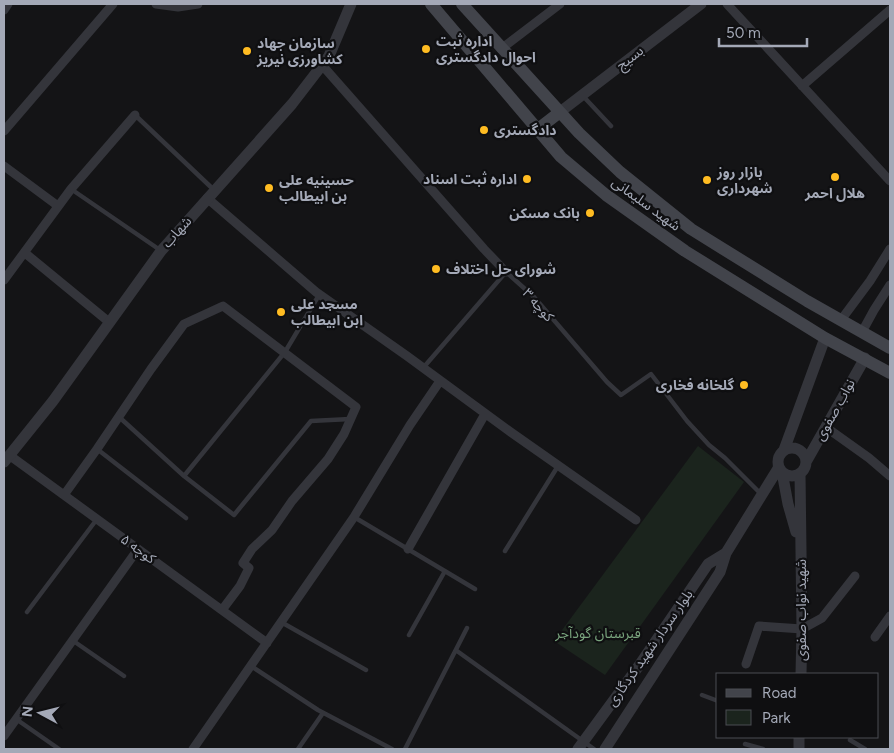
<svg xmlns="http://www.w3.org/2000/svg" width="894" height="753" font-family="Figtree,'Noto Sans Arabic',sans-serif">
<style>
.green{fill:#1b241d}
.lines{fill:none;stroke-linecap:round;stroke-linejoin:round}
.service{stroke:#34353b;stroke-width:4.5}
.minor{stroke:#34353b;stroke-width:9}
.tertiary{stroke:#34353b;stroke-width:11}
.secondary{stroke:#42444b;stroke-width:12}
.poi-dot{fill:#ffbc22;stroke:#0f0f11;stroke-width:2}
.labels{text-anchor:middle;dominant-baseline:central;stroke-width:4.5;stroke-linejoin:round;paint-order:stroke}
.poi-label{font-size:14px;font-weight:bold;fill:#a4a9b7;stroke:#0f0f11;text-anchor:start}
.street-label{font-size:14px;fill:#a4a9b7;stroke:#0f0f11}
.park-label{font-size:14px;fill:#79a47d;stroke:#0f0f11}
</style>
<rect width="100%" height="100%" fill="#141416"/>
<path class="green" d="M 698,446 L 744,482 L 605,675 L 554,641 Z"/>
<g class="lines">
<path class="service" d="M 583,96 L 611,126
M 135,115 L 214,190
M 71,189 L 160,250
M 423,368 L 506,272 L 534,297 L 607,382 L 621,395 L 651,374 L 687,421 L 709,445 L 725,458 L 762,495
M 118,416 L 184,476 L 234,515 L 311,421 L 350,419
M 97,449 L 186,518
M 184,476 L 285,352 L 319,295
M 354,517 L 475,589
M 505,551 L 558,466
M 27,612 L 97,519
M 281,622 L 366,670
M 409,635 L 445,571
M 72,640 L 124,676
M 457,651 L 594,749
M 251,666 L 318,710 L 392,749
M 702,695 L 718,701
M 16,719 L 59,749
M 850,740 L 865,749
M 745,744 L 763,749
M 298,749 L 323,713
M 405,749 L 467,628"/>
<path class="minor" d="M 156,4 L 178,7 L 198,4
M 727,4 L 890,181
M 4,10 L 8,4
M 501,49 L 560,4
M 322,65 L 484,249 L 506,272
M 802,86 L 890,10
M 4,131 L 113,4
M 4,166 L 58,206
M 207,198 L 316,292 L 407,356 L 512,433 L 636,520
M 25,253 L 109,322
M 4,280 L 71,189 L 135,115
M 841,320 L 870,281 L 890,249
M 862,332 L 874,310 L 890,285
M 827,428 L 869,458 L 890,476
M 9,455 L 267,643
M 64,495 L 97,449 L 151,369 L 184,324 L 223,306 L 356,407 L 344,434 L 328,459 L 292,501 L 272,530 L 252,549 L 243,563 L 249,568 L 240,586 L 222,610
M 408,549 L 485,414
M 875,637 L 890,616
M 746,664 L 759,626 L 802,629 L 822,618 L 855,576
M 4,736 L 138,549
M 193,749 L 354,517 L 410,425 L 440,381"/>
<path class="tertiary" d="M 560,112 L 701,4
M778 462a14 14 0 1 1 28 0a14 14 0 1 1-28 0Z
M 784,450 L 825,338
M 4,462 L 53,401 L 161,251 L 292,104 L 329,56 L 351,4
M 806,462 L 865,358
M 782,472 L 788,504 L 796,532
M 800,473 L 802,629 L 801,674
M 578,749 L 638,667 L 708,564 L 726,553
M 605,749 L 720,572 L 726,553 L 779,467
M 799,749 L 799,737"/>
<path class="secondary" d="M 431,4 L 561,157 L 606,195 L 685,251 L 825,338 L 890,373
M 462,4 L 579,133 L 620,172 L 691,229 L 807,301 L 890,348
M 538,129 L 560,112"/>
</g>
<g class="poi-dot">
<circle cx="426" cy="49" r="5"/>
<circle cx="247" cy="51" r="5"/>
<circle cx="484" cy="130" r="5"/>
<circle cx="835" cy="177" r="5"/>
<circle cx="527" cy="179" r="5"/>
<circle cx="707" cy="180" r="5"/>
<circle cx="269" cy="188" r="5"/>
<circle cx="590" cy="213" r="5"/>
<circle cx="436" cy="269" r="5"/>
<circle cx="281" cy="312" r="5"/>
<circle cx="744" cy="385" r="5"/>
</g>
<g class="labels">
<g class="poi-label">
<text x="436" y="41">اداره ثبت<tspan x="436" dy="16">احوال دادگستری</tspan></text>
<text x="257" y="43">سازمان جهاد<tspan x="257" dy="16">کشاورزی نیریز</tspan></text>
<text x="494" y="130">دادگستری</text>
<text x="717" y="172">بازار روز<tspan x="717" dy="16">شهرداری</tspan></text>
<text x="517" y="179" text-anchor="end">اداره ثبت اسناد</text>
<text x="279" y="180">حسینیه علی<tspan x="279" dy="16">بن ابیطالب</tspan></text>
<text x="835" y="193" text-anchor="middle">هلال احمر</text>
<text x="580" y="213" text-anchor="end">بانک مسکن</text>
<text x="446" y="269">شورای حل اختلاف</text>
<text x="291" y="304">مسجد علی<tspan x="291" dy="16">ابن ابیطالب</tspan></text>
<text x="734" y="385" text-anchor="end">گلخانه فخاری</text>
</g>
<g class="street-label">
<text transform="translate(630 58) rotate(-38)">بسیج</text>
<text transform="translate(646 204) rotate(36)">شهید سلیمانی</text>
<text transform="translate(177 232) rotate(-48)">شهاب</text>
<text transform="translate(538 305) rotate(48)">کوچه ۳</text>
<text transform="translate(835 410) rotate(-61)">نواب صفوی</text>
<text transform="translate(138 549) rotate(36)">کوچه ۵</text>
<text transform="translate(801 610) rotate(-90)">شهید نواب صفوی</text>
<text transform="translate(650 648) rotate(-55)">بلوار سردار شهید کردگاری</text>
</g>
<g class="park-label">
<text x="598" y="633">قبرستان گودآجر</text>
</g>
</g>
<rect width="894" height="753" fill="none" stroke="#a4a9b7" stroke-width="10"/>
<rect x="716" y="673" width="162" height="65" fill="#0f0f11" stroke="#4b4d53"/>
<rect x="726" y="689" width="25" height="8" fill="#42444b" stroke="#4b4d53"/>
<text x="762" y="698" font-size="15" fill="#a4a9b7">Road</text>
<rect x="726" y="710" width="25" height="15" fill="#1b241d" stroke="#4b4d53"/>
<text x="762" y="723" font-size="15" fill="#a4a9b7">Park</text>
<g transform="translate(40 713) rotate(277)" stroke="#0f0f11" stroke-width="4" paint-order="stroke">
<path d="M0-4L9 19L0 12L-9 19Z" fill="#a4a9b7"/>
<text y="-8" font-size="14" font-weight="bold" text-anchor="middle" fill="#a4a9b7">N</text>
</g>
<path d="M719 38v8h88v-8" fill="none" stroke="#a4a9b7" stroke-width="2.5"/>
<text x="726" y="38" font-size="15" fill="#a4a9b7" stroke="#0f0f11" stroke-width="4" paint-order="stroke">50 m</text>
</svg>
